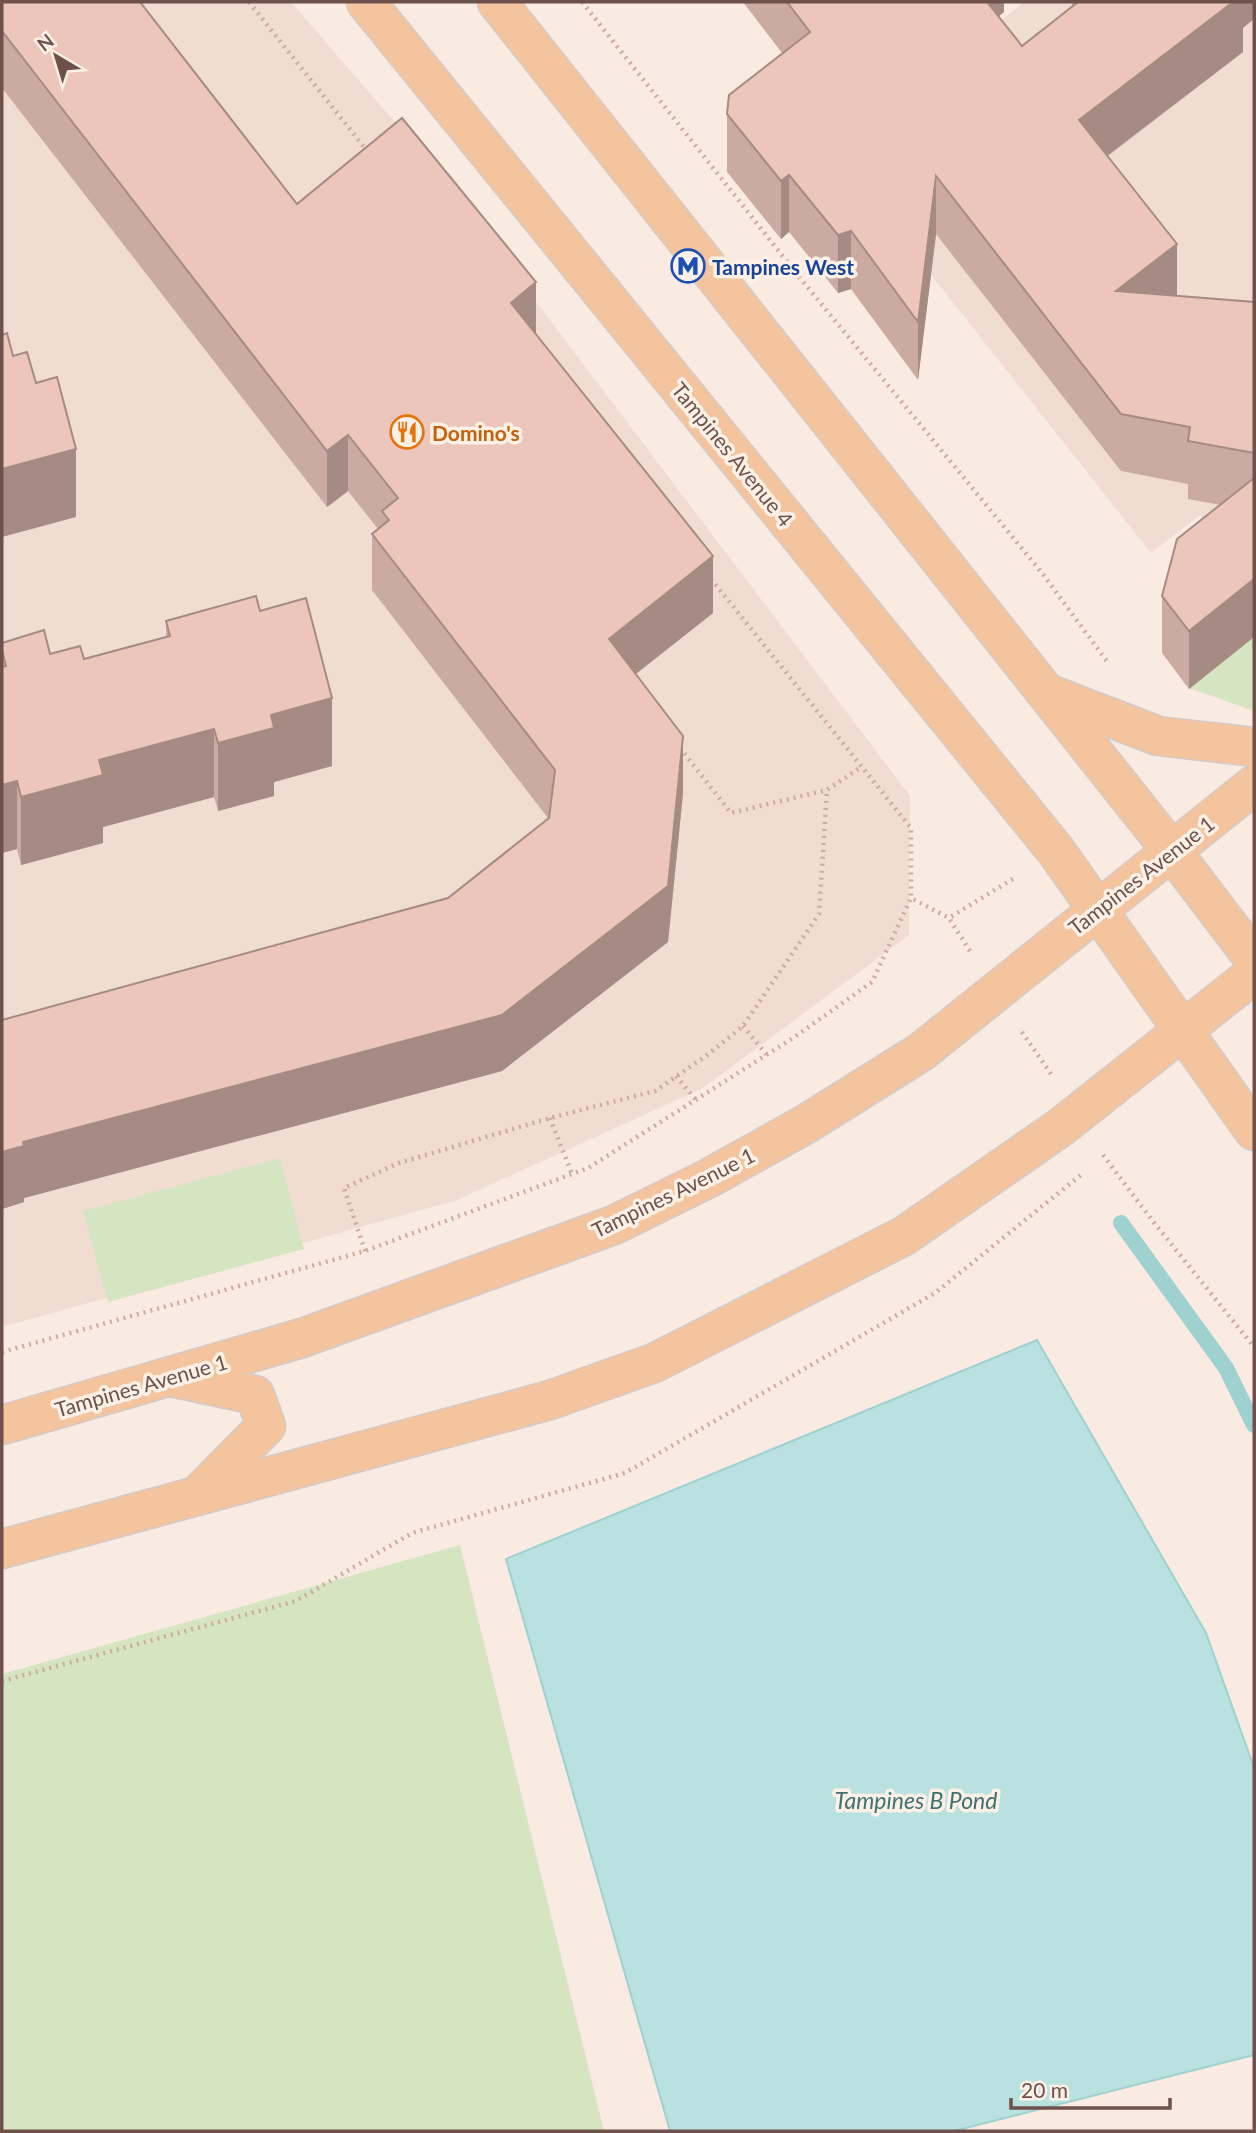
<svg xmlns="http://www.w3.org/2000/svg" width="1256" height="2133" font-family="Lato,sans-serif">
<style>
.residential{fill:#f0dcd0}
.green{fill:#d6e5c1}
.water{fill:#b8e1df;stroke:#9fd1d0;stroke-width:2}
.lines{fill:none;stroke-linecap:round;stroke-linejoin:round}
.stream{stroke:#9fd1d0;stroke-width:16}
.major-casing{stroke:#d4cbc9;stroke-width:41}
.path{stroke:#d0a99f;stroke-width:4.5;stroke-dasharray:2 5;stroke-linecap:butt}
.major{stroke:#f3c49e;stroke-width:38}
.wall{fill:#cbaaa1}
.shaded-wall{fill:#a58b83}
.building{fill:#ecc6bb;stroke:#a58b83;stroke-width:2}
.labels{text-anchor:middle;dominant-baseline:central;stroke-width:7;stroke-linejoin:round;paint-order:stroke}
.transit-label{font-size:21px;font-weight:bold;fill:#164399;stroke:#fdf0e6;text-anchor:start}
.food-label{font-size:21px;font-weight:bold;fill:#c56008;stroke:#fdf0e6;text-anchor:start}
.street-label{font-size:21px;fill:#6e514a;stroke:#fdf0e6}
.water-label{font-size:23px;font-style:italic;fill:#407272;stroke:#fdf0e6}
</style>
<rect width="100%" height="100%" fill="#f9ebe1"/>
<path class="residential" d="M 2,2 L 291,2 L 437,171 L 910,796 L 909,935 L 703,1088 L 457,1200 L 2,1327 Z
M 1024,2 L 1254,2 L 1254,523 L 1227,545 L 1200,515 L 1151,553 L 834,152 Z"/>
<path class="green" d="M 1254,637 L 1254,711 L 1189,688 Z
M 280,1158 L 304,1249 L 108,1302 L 83,1211 Z
M 460,1545 L 604,2131 L 2,2131 L 2,1674 Z"/>
<path class="water" d="M 1037,1340 L 1206,1633 L 1254,1768 L 1254,2055 L 954,2131 L 670,2131 L 506,1559 Z"/>
<g class="lines">
<path class="stream" d="M 1121,1223 L 1226,1368 L 1254,1425"/>
<defs>
<path id="major" d="M 366,2 L 1056,851 L 1254,1131
M 497,2 L 1171,850 L 1254,959
M 1049,694 L 1158,736 L 1254,747
M 175,1378 L 255,1395 L 266,1426 L 197,1496
M 2,1425 L 302,1338 L 614,1225 L 709,1178 L 806,1124 L 921,1052 L 1254,785
M 2,1549 L 550,1400 L 654,1363 L 904,1236 L 1061,1127 L 1254,974"/>
</defs>
<use href="#major" class="major-casing"/>
<path class="path" d="M 249,2 L 368,152
M 582,2 L 800,278 L 1042,573 L 1109,664
M 711,579 L 911,828 L 911,898
M 680,748 L 731,813 L 827,790 L 861,767
M 970,951 L 949,918 L 1016,877
M 743,1026 L 767,1055
M 1022,1032 L 1051,1074
M 676,1076 L 697,1101
M 550,1118 L 572,1174
M 1103,1155 L 1152,1220 L 1254,1347
M 365,1251 L 344,1188 L 399,1163 L 550,1118 L 655,1091 L 706,1056 L 743,1026 L 819,914 L 827,790
M 2,1352 L 365,1251 L 588,1168 L 793,1038 L 872,982 L 911,898 L 949,918
M 2,1681 L 296,1601 L 412,1533 L 625,1473 L 935,1293 L 1082,1174"/>
<use href="#major" class="major"/>
</g>
<path class="wall" d="M 2,2 L 297,204 L 536,334 L 713,613 L 636,674 L 683,793 L 668,942 L 502,1071 L 24,1198 L 24,1202 L 2,1209 L 2,1020 L 448,898 L 548,818 L 372,590 L 372,534 L 378,529 L 348,491 L 327,507 L 2,88 Z
M 743,2 L 1004,2 L 1004,12 L 999,16 L 1022,46 L 1072,7 L 1072,2 L 1254,2 L 1243,28 L 1243,52 L 1108,156 L 1177,296 L 1254,302 L 1254,637 L 1189,689 L 1162,653 L 1162,596 L 1221,505 L 1188,499 L 1188,484 L 1121,471 L 936,234 L 918,380 L 851,289 L 838,293 L 789,232 L 781,239 L 727,172 L 727,114 L 782,53 Z
M 260,611 L 332,766 L 274,782 L 274,796 L 218,811 L 214,797 L 103,827 L 103,843 L 21,865 L 17,849 L 2,853 L 2,643 L 50,654 L 84,659 L 166,637 L 166,621 Z"/>
<path class="shaded-wall" d="M 971,2 L 1004,2 L 1004,12 L 971,38 Z
M 1232,2 L 1254,2 L 1254,19 L 1243,28 L 1243,52 L 1079,177 L 1079,120 Z
M 789,175 L 789,232 L 781,239 L 781,181 Z
M 936,176 L 936,234 L 918,380 L 918,322 Z
M 851,231 L 851,289 L 838,293 L 838,235 Z
M 1177,244 L 1177,302 L 1116,291 Z
M 536,282 L 536,339 L 511,303 Z
M 348,435 L 348,491 L 327,507 L 327,451 Z
M 76,449 L 76,517 L 2,537 L 2,469 Z
M 713,556 L 713,613 L 609,695 L 609,639 Z
M 1254,579 L 1254,637 L 1189,689 L 1189,631 Z
M 332,698 L 332,766 L 274,782 L 274,796 L 218,811 L 218,743 L 271,715 Z
M 214,729 L 214,797 L 103,827 L 103,843 L 21,865 L 21,797 L 99,760 Z
M 683,736 L 683,793 L 668,942 L 502,1071 L 24,1198 L 24,1202 L 2,1209 L 2,1152 L 23,1142 L 502,1015 Z
M 17,781 L 17,849 L 2,853 L 2,785 Z"/>
<path class="building" d="M 2,2 L 140,2 L 297,204 L 402,118 L 536,282 L 511,303 L 713,556 L 609,639 L 683,736 L 668,886 L 502,1015 L 23,1142 L 24,1146 L 2,1152 L 2,1020 L 448,898 L 549,818 L 555,770 L 372,534 L 389,520 L 382,511 L 398,498 L 348,435 L 327,451 L 2,31 Z
M 787,2 L 987,2 L 1022,46 L 1078,2 L 1233,2 L 1079,120 L 1177,244 L 1116,291 L 1254,302 L 1254,453 L 1188,441 L 1190,427 L 1121,414 L 936,176 L 918,322 L 851,231 L 838,235 L 789,175 L 781,181 L 727,114 L 729,95 L 810,32 Z
M 7,333 L 13,356 L 27,352 L 36,383 L 57,377 L 76,449 L 2,469 L 2,335 Z
M 1254,478 L 1254,579 L 1189,631 L 1162,596 L 1177,539 Z
M 256,596 L 260,611 L 306,598 L 332,698 L 271,715 L 274,728 L 218,743 L 214,729 L 99,760 L 103,775 L 21,797 L 17,781 L 2,785 L 2,667 L 6,666 L 2,650 L 2,643 L 44,630 L 50,654 L 80,646 L 84,659 L 170,636 L 166,621 Z"/>
<defs>
<symbol id="metro-ring" viewBox="-11 -11 22 22"><circle r="9.5" fill="#fdf0e6" stroke="#1a4fb4" stroke-width="1.5"/><path d="M-5.5 5V-5H-3L0 0L3-5H5.5V5H3V-.5L0 4L-3-.5V5Z" fill="#1a4fb4"/></symbol>
<symbol id="restaurant-ring" viewBox="-11 -11 22 22"><circle r="9.5" fill="#fdf0e6" stroke="#e8710a" stroke-width="1.5"/><path d="M-5-6h1v4h1v-4h1v4h1v-4h1v5L-1.5 .5V6h-2V.5L-5-1ZM5-6V6H3V1.5H1.5Q1.5-4 5-6Z" fill="#e8710a"/></symbol>
</defs>
<g fill-rule="evenodd">
<use href="#metro-ring" x="669" y="247" width="38" height="38"/>
<use href="#restaurant-ring" x="388" y="413" width="38" height="38"/>
</g>
<g class="labels">
<g class="transit-label">
<text x="712" y="266">Tampines West</text>
</g>
<g class="food-label">
<text x="432" y="432">Domino's</text>
</g>
<g class="street-label">
<text transform="translate(733 454) rotate(51)">Tampines Avenue 4</text>
<text transform="translate(1141 875) rotate(-38)">Tampines Avenue 1</text>
<text transform="translate(673 1192) rotate(-26)">Tampines Avenue 1</text>
<text transform="translate(141 1385) rotate(-16)">Tampines Avenue 1</text>
</g>
<g class="water-label">
<text x="916" y="1800">Tampines B Pond</text>
</g>
</g>
<rect width="1256" height="2133" fill="none" stroke="#6e514a" stroke-width="7"/>
<g transform="translate(56 56) rotate(322)" stroke="#fdf0e6" stroke-width="5" paint-order="stroke">
<path d="M0-5L12 26L0 18L-12 26Z" fill="#6e514a"/>
<text y="-10" font-size="19" font-weight="bold" text-anchor="middle" fill="#6e514a">N</text>
</g>
<path d="M1011 2098v10h159v-10" fill="none" stroke="#6e514a" stroke-width="3.5"/>
<text x="1021" y="2098" font-size="21" fill="#6e514a" stroke="#fdf0e6" stroke-width="5" paint-order="stroke">20 m</text>
</svg>
